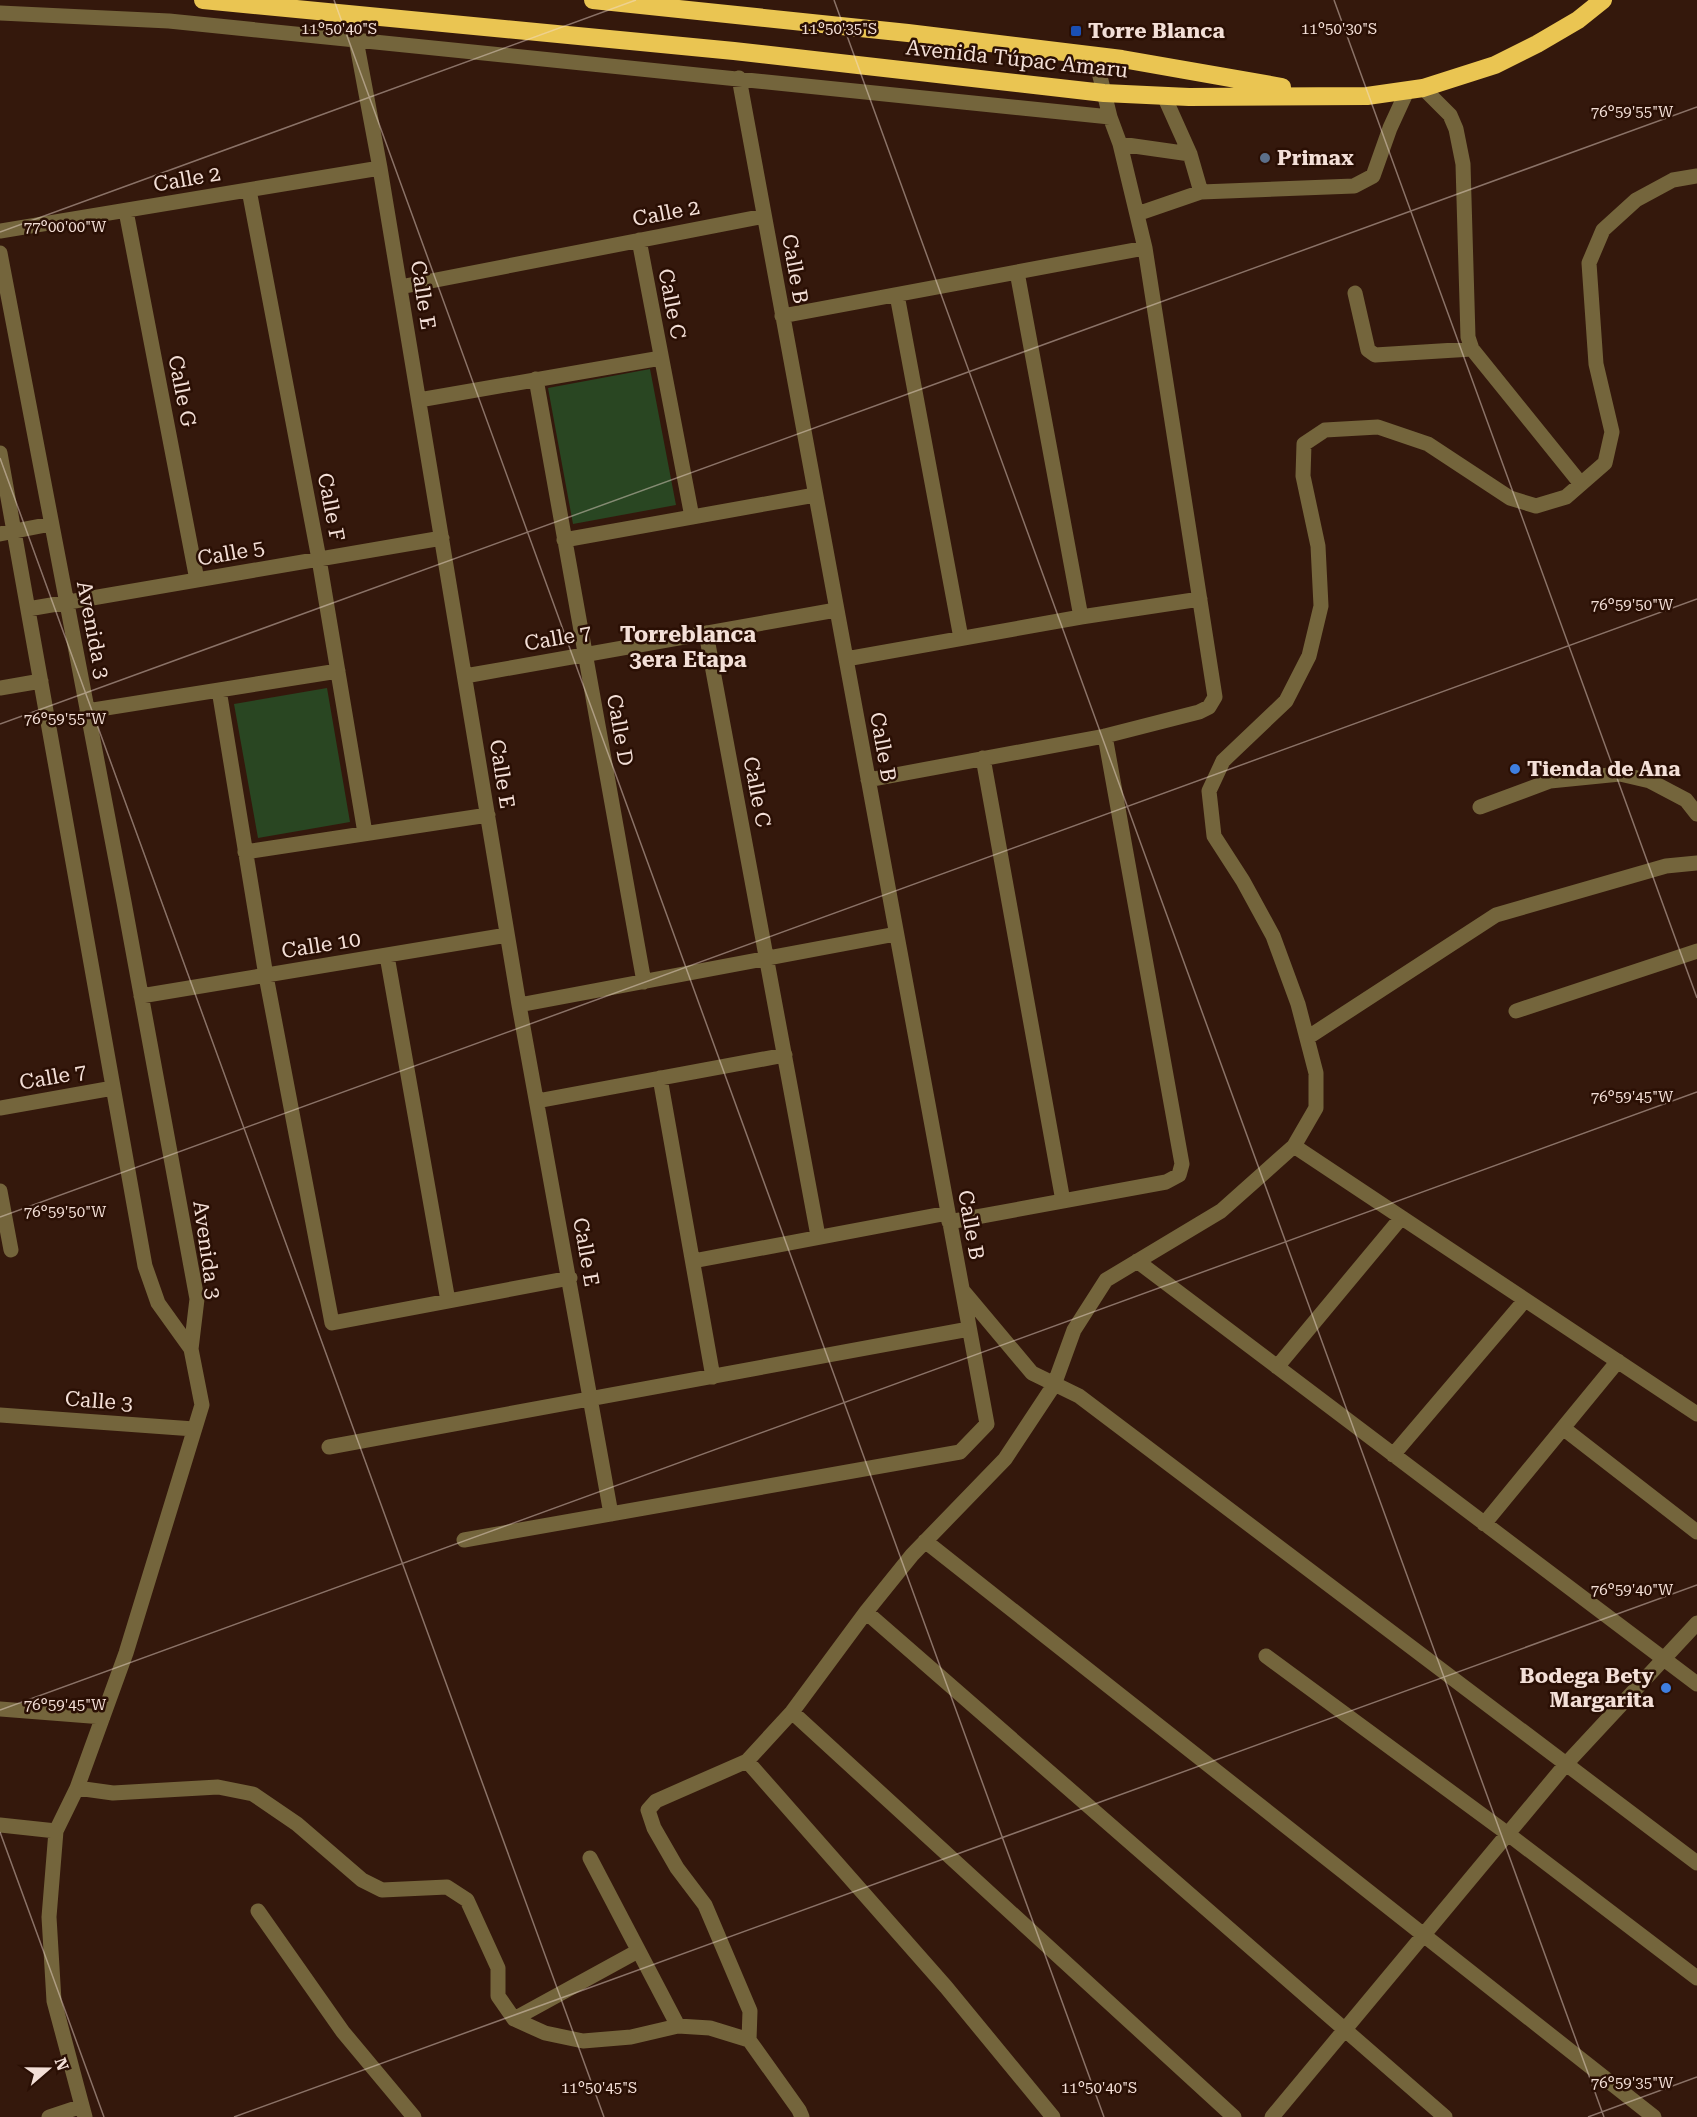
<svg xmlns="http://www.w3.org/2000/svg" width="1697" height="2117" font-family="'Roboto Serif',serif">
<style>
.green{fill:#294622}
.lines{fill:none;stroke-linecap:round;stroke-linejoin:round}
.minor{stroke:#74653c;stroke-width:15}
.highway{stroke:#eac552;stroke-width:18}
.ticks{fill:none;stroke:#f3dfd7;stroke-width:1.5;stroke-opacity:0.45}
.transit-dot{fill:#1a4fb4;stroke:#2a0f04;stroke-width:2}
.service-dot{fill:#5c6f8a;stroke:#2a0f04;stroke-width:2}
.shop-dot{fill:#3f7fe0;stroke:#2a0f04;stroke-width:2}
.labels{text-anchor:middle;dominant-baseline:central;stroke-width:5;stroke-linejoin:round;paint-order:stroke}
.poi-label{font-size:21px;font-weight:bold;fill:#f3dfd7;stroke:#2a0f04;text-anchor:start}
.street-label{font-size:21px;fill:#f3dfd7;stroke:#2a0f04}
.neighbourhood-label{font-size:22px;font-weight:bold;fill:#f3dfd7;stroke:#2a0f04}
.ticks-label{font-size:15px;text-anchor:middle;fill:#f3dfd7;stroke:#2a0f04;stroke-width:5;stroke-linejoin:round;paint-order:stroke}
</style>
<rect width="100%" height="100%" fill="#34180c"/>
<path class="green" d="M 650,369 L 676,505 L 573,524 L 548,388 Z
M 327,688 L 350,822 L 258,838 L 234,704 Z"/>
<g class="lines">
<path class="minor" d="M 0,13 L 169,21 L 1110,117
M 356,40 L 380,168 L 519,1005 L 611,1514
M 1423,88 L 1450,115 L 1456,129 L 1463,164 L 1468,337 L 1472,349 L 1581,484
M 1164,96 L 1190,154 L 1201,192 L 1354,186 L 1373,176 L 1390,128 L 1407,91
M 1120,144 L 1190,154
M 249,190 L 319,559 L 365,833
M 126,211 L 197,580
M 1137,214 L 1201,192
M 0,231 L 380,168
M 639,240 L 692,517
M 0,253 L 124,902 L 197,1299 L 191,1349 L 202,1405 L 126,1653 L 77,1788 L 56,1831 L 49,1917 L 54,2001 L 85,2117
M 1017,272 L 1081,617
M 400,287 L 764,216
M 1355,293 L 1368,350 L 1375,355 L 1472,349
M 897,295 L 961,638
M 782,316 L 1145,248
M 536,379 L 644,982
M 419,400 L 661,358
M 0,453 L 145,1266 L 158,1303 L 191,1349
M 0,534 L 51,524
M 564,540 L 815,495
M 28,609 L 442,538
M 706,633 L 818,1236
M 846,659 L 1081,617 L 1200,599
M 465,676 L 836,610
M 0,688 L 41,681
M 219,690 L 266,976 L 332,1323 L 570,1278
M 87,711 L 338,671
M 983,758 L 1063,1201
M 868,780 L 1105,736 L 1199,712 L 1209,707 L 1215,697 L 1145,248 L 1120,144 L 1110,117 L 1095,56
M 1480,807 L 1550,781 L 1620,774 L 1650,781 L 1686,800 L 1697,814
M 245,852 L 488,815
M 387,956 L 448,1301
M 141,996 L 507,935
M 519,1005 L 896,934
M 1516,1011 L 1697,951
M 1307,1038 L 1496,915 L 1666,866 L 1697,863
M 660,1078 L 713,1377
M 537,1101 L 785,1055
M 0,1108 L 113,1088
M 1294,1146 L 1697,1414
M 0,1191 L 11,1250
M 949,1222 L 1166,1182 L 1179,1175 L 1182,1164 L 1105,736
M 693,1261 L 948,1213
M 1137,1261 L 1697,1684
M 964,1292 L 1032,1373 L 1079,1396 L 1697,1863
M 1277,1367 L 1401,1218
M 0,1415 L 194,1429
M 1563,1428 L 1697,1532
M 329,1447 L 969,1329
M 1393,1455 L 1525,1300
M 1484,1524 L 1618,1361
M 464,1540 L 960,1452 L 987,1424 L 739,78
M 925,1541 L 1654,2117
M 866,1612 L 1445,2117
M 1266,1656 L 1508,1834 L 1697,1978
M 0,1709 L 103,1717
M 792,1712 L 1234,2117
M 747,1761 L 946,1987 L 1053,2117
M 77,1788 L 113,1793 L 218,1787 L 253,1794 L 297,1824 L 362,1880 L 382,1890 L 447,1887 L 467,1900 L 498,1968 L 498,1996 L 514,2019 L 545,2033 L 583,2041 L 631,2037 L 678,2026 L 710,2028 L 749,2040 L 799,2110 L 802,2117
M 0,1825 L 56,1831
M 590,1858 L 678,2026
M 258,1911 L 343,2032 L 414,2117
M 514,2019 L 638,1951
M 749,2040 L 750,2011 L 705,1905 L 677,1868 L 654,1828 L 648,1810 L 656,1801 L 747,1761 L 792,1712 L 866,1612 L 912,1555 L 1005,1459 L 1054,1385 L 1074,1330 L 1106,1280 L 1221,1211 L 1294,1146 L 1316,1108 L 1316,1073 L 1298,1004 L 1273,936 L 1243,881 L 1214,836 L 1209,791 L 1223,761 L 1286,701 L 1309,656 L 1321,606 L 1318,546 L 1303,476 L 1304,444 L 1325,430 L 1378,427 L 1428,444 L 1510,498 L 1536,506 L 1566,497 L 1605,463 L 1612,432 L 1596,364 L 1589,263 L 1603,230 L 1636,200 L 1673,180 L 1697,176
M 49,2117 L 82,2106
M 1272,2117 L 1566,1764 L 1697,1623"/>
<path class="highway" d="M 203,0 L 734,51 L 1104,93 L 1189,97 L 1367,96 L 1423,88 L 1495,65 L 1537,44 L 1578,20 L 1603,0
M 593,0 L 908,33 L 1122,59 L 1282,87"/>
</g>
<path class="ticks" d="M 334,0 L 1104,2117M 834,0 L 1604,2117M 1334,0 L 1697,998M 0,232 L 636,0M 0,458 L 604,2117M 0,724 L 1697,107M 0,1217 L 1697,599M 0,1710 L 1697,1092M 0,1832 L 104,2117M 234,2117 L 1697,1585M 1588,2117 L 1697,2077"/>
<rect class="transit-dot" x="1070" y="25" width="12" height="12" rx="3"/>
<circle class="service-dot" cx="1265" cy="158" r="6"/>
<g class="shop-dot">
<circle cx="1515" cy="769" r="6"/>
<circle cx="1666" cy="1688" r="6"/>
</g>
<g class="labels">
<g class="poi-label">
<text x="1088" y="31">Torre Blanca</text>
<text x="1277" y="158">Primax</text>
<text x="1527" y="769">Tienda de Ana</text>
<text x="1654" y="1676" text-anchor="end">Bodega Bety<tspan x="1654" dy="24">Margarita</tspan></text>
</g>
<g class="street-label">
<text transform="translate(1017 59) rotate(6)">Avenida Túpac Amaru</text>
<text transform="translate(187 179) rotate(-10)">Calle 2</text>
<text transform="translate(666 213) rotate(-11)">Calle 2</text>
<text transform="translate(795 269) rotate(80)">Calle B</text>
<text transform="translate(423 295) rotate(81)">Calle E</text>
<text transform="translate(672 304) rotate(79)">Calle C</text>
<text transform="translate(182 391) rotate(79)">Calle G</text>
<text transform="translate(331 507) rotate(79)">Calle F</text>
<text transform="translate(231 553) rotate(-10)">Calle 5</text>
<text transform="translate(93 630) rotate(79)">Avenida 3</text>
<text transform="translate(558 638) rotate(-10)">Calle 7</text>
<text transform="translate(620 730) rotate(80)">Calle D</text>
<text transform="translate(883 747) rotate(80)">Calle B</text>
<text transform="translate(502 774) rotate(81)">Calle E</text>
<text transform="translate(757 792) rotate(79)">Calle C</text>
<text transform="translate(321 945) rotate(-9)">Calle 10</text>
<text transform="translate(53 1077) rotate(-10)">Calle 7</text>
<text transform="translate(971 1225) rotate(80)">Calle B</text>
<text transform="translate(207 1250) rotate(82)">Avenida 3</text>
<text transform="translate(586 1252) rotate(80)">Calle E</text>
<text transform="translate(99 1401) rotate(4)">Calle 3</text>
</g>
<g class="neighbourhood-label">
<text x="688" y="634">Torreblanca<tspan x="688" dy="25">3era Etapa</tspan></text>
</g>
</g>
<g class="ticks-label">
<text x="339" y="34">11°50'40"S</text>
<text x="839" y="34">11°50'35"S</text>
<text x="1339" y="34">11°50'30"S</text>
<text x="1632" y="117">76°59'55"W</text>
<text x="65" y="232">77°00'00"W</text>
<text x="1632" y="610">76°59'50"W</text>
<text x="65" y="724">76°59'55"W</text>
<text x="1632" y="1102">76°59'45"W</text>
<text x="65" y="1217">76°59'50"W</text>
<text x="1632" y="1595">76°59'40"W</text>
<text x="65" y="1710">76°59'45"W</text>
<text x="1632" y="2088">76°59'35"W</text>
<text x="599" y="2093">11°50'45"S</text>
<text x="1099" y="2093">11°50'40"S</text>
</g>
<g transform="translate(48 2069) rotate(70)" stroke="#2a0f04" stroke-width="4.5" paint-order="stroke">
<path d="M0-4.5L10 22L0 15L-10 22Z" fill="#f3dfd7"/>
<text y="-9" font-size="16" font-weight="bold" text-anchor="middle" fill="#f3dfd7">N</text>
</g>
</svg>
